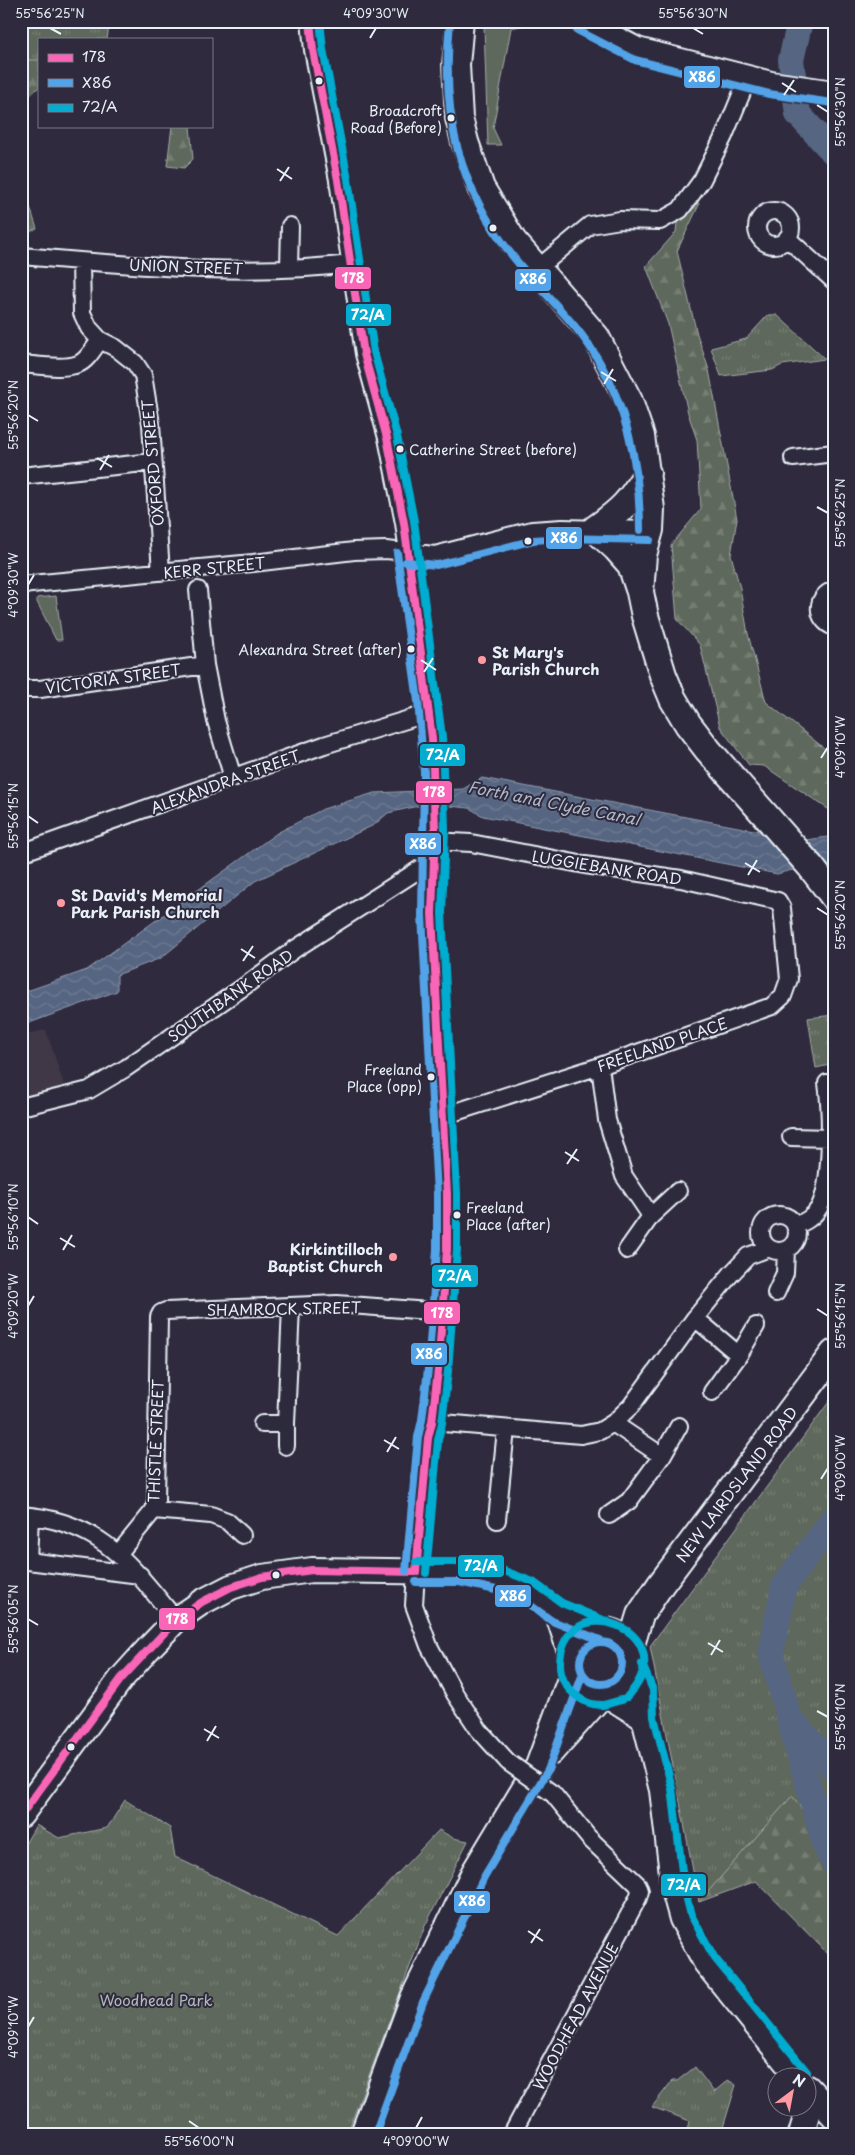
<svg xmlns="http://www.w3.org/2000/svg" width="855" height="2155" font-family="'Playpen Sans',sans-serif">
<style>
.built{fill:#413946}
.grass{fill:#5f685b;stroke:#a4acaa}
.forest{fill:url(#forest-firs);stroke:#a4acaa}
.park{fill:url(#park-tufts);stroke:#a4acaa}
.water{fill:url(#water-waves);stroke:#919db1}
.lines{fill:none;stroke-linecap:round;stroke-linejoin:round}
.river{stroke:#576581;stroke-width:26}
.street-casing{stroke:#e8f1f8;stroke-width:20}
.secondary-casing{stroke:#e8f1f8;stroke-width:28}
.primary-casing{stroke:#e8f1f8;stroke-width:30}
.street{stroke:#2f2a3d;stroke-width:16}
.secondary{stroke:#2f2a3d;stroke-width:24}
.primary{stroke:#2f2a3d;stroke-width:26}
.street-bridge-casing{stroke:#e8f1f8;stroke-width:20;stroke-linecap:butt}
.street-bridge{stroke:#2f2a3d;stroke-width:16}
.bus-1-casing{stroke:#2f2a3d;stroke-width:11}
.bus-2-casing{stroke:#2f2a3d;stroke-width:11}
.bus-3-casing{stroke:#2f2a3d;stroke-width:11}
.bus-1{stroke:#fa66b7;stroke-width:8}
.bus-2{stroke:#53a3e8;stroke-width:8}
.bus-3{stroke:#06acd0;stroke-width:8}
.ticks{fill:none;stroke:#e8f1f8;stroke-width:2}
.bus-dot{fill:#e8f1f8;stroke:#2f2a3d;stroke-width:2}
.poi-dot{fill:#ff9aa2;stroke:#2f2a3d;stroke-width:2}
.labels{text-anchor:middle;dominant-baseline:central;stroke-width:4;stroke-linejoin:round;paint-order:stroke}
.bus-label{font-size:14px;fill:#e8f1f8;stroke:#2f2a3d;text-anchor:end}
.street-label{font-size:15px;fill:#e8f1f8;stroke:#2f2a3d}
.poi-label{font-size:15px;font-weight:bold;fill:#e8f1f8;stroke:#2f2a3d;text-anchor:start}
.park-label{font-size:15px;fill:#b1bab9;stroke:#2f2a3d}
.water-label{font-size:16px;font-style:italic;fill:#aeb9c8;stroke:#2f2a3d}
.line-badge{stroke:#2f2a3d;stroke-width:2}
.badge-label{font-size:14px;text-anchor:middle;font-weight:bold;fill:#fff}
.neatline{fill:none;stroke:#e8f1f8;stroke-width:2}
.ticks-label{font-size:12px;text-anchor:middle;fill:#e8f1f8}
</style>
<defs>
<pattern id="forest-firs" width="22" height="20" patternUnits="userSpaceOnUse" patternTransform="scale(1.25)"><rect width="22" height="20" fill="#5f685b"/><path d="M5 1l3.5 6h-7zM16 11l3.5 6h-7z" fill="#767e73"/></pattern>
<pattern id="park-tufts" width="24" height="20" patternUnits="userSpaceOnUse" patternTransform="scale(1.25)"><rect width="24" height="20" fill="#5f685b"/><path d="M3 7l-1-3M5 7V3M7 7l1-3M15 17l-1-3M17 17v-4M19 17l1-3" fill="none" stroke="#767e73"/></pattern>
<pattern id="water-waves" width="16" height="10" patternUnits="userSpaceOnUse" patternTransform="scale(1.25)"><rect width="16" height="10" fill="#576581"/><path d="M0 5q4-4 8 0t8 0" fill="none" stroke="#6f7c94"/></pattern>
</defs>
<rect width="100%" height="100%" fill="#2f2a3d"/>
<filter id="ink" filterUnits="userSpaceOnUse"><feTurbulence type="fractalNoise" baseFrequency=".02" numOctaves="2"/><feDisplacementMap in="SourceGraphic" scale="10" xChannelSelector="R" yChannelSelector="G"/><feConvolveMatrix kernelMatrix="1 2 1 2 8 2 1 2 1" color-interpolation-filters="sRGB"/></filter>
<g filter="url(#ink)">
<path class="built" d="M 46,1030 L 65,1088 L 21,1098 L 21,1035 Z"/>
<path class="grass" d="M 487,21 L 528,21 L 526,25 L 511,28 L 493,128 L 501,145 L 488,145 L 484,25 Z
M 56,596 L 62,640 L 56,640 L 37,602 L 37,598 Z"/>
<path class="forest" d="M 22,21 L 39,41 L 39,87 L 28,97 L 24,188 L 37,229 L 21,235 Z
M 172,126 L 190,126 L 193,159 L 184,168 L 167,166 Z
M 695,195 L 699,205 L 677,251 L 697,334 L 709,370 L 737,519 L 731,555 L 740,588 L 748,634 L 766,702 L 834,756 L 834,813 L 764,766 L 749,765 L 720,727 L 700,645 L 677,619 L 671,545 L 701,509 L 697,440 L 688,413 L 668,324 L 646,266 L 676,232 L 677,222 Z
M 834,1754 L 834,1960 L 756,1881 L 699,1902 L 688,1775 Z"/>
<path class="park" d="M 21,21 L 110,21 L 107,39 L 39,39 L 39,60 L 21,60 Z
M 768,315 L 777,315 L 825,359 L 782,365 L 772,370 L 721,376 L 711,348 L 746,339 Z
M 834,1015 L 834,1064 L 816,1068 L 808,1018 Z
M 834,1395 L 834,1846 L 792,1796 L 699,1902 L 650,1646 Z
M 125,1800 L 170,1828 L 175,1857 L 338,1936 L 439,1830 L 453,1838 L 468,1841 L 425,1926 L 347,2134 L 21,2134 L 21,1851 L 36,1825 L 59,1838 L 107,1828 Z
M 695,2067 L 714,2092 L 728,2080 L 736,2085 L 721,2134 L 687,2134 L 690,2121 L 652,2107 L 672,2081 L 677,2081 Z"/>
<path class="water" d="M 482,778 L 806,840 L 828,837 L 834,839 L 834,869 C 816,865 794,869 777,874 L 483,816 L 469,808 L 449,806 L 418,806 L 388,813 L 374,825 L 255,881 L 161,958 L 117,975 L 117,991 L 21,1026 L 21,993 L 87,970 L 277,833 L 323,809 L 374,793 L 463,789 Z"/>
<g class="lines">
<path class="river" d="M 800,21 L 791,60 L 798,114 L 834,153
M 834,1518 L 784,1586 L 771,1654 L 826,1848 L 834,1862
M 793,1722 L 834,1768"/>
<defs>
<path id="street" d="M 310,21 L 313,50 L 338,180 L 364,354 L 387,438 L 404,523 L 428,700 L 434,776
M757 228a17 17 0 1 1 34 0a17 17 0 1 1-34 0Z
M 787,238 L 834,281
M 21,256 C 131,265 241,277 351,264
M 81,261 L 82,313 L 89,328 L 100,340 L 116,348 L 135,363 L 143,375 L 151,424 L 161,572
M 289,268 L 290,226
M 537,269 L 590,225 L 620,220 L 660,221 L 680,210 L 702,180 L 724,136 L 748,78
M 21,364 C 36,365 65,370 78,364 C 87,361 94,348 100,340
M 793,458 L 834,453
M 21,476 L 153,462
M 21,585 L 253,563 L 354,551 L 386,550 L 435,555 L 532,530 L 562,528 L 650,530
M 198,590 L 205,665 L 216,721 L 233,778
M 834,590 C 815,596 815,620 834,627
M 21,689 L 40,689 L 205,665
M 434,841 L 471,843 L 585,865 L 681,879 L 778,901 L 782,908 L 789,979 L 783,996 L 772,1006 L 600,1066 L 443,1116
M 21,853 L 324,745 L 429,713
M 600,1066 L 607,1120 L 624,1176 L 651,1216
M 21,1107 L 89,1090 L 126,1068 L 242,988 L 295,949 L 420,869 L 432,868
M 791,1137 L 830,1138
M761 1233a18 18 0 1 1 36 0a18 18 0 1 1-36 0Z
M 795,1226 C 804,1222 813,1218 819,1208 C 833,1182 831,1112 827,1083
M 627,1250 L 651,1216 L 678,1191
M 776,1293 L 785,1273 L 786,1250
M 695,1318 L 739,1355
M 712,1392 L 739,1355 L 756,1326
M 432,1422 L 581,1435 L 600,1431 L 613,1423 L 631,1406 L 695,1318 L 731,1274 L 748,1256 L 769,1248
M 613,1423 L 662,1456
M 262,1424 L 286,1424 L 291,1306
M 286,1446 L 286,1424
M 154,1510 L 211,1515 L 227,1521 L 242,1535
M 21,1515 C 101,1521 129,1563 176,1620
M 609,1515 L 629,1501 L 662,1456 L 679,1426
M 30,1516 L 28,1561 L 140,1575
M 497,1520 L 506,1429
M 119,1553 L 154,1510 L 156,1501 L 159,1317 L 161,1313 L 166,1311 L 337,1304 L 442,1312
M 416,1572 L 414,1605 L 429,1646 L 455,1694 L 479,1730 L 508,1762
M 512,2134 L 638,1898 L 640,1891 L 638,1885 L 589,1838 L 553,1794"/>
<path id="secondary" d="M 582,21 L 637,50 L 771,84 L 834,93
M 416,1572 L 428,1438 L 432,1422 L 438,1370 L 447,1249 L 447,1194 L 432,914 L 434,776
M 557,1612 L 571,1655
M 633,1668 L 643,1693 L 644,1718 L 662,1790 L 674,1890 L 682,1919 L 706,1963 L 799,2078
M 607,1695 L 644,1718
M 21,1815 L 121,1679 L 148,1649 L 176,1620 L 202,1602 L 231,1587 L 262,1577 L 312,1570 L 460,1572 L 499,1580 L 528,1591 L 557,1612 L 604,1631
M 808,2088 L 834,2116
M 801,2134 L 809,2108 L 818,2099"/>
<path id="primary" d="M 460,21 L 456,65 L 459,118 L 465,142 L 481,188 L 513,241 L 596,337 L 629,401 L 641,436 L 651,509 L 650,530 L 643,555 L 640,592 L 645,616 L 663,675 L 673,699 L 688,724 L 708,750 L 811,867 L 834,897
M 639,589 L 631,565 L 616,548 L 595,529 C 622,510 630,502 647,473
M570 1663a32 32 0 1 1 64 0a32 32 0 1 1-64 0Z
M 630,1648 L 640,1615 L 661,1584 L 834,1353
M 550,1752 L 601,1695
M 364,2134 L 414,1998 L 475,1872 L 539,1766 L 570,1682 L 572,1674"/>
</defs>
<use href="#street" class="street-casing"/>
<use href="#secondary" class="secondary-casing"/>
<use href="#primary" class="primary-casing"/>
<use href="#street" class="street"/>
<use href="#secondary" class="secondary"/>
<use href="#primary" class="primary"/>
<defs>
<path id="street-bridge" d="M 508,1762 L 553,1794"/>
</defs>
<use href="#street-bridge" class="street-bridge-casing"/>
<use href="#street-bridge" class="street-bridge"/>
<defs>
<path id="bus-1" d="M 310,21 L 313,50 L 338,180 L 364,354 L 387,438 L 404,523 L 432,738 L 435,829 L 432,914 L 447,1194 L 447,1249 L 438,1370 L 432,1422 L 428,1438 L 416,1572
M 21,1815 L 121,1679 L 176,1620 L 202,1602 L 231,1587 L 262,1577 L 312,1570 L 416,1572"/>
<path id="bus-2" d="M 450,21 C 441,116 457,189 519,264 C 547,297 579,325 600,363 C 629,414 640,472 640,530
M 577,30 L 635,60 L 769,94 L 833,103
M 397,553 L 418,701 L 424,772 L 422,915 L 437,1194 L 437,1249 L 428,1369 L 422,1420 L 418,1437 L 406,1571
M 406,562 L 437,565 L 534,540 L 562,538 L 650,540
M 416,1582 L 459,1582 L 496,1590 L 523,1600 L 552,1621 L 600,1640
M580 1663a21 21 0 1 1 42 0a21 21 0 1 1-42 0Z
M 375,2134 L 423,2002 L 484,1877 L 548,1770 L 582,1676"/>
<path id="bus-3" d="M 320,21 L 323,49 L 348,179 L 374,352 L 397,436 L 414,521 L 442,737 L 445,829 L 442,914 L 457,1193 L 457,1249 L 448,1371 L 442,1423 L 438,1440 L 426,1573
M 416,1562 L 461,1562 L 502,1570 L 533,1582 L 562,1603 L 608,1622
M 642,1664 L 653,1690 L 654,1717 L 672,1788 L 684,1888 L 691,1915 L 714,1957 L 807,2072
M 622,1700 C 616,1701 609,1704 603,1705 C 582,1706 560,1687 560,1665 C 560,1584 690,1630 627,1697"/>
</defs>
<use href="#bus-1" class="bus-1-casing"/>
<use href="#bus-2" class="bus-2-casing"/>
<use href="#bus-3" class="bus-3-casing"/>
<use href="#bus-1" class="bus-1"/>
<use href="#bus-2" class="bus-2"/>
<use href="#bus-3" class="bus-3"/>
</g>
</g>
<path class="ticks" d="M 50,28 L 61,34M 693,28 L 703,34M 370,38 L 376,28M 782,83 L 796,92M 784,95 L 794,80M 817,105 L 828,112M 277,169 L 292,179M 280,181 L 289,167M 601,372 L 616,381M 604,384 L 613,369M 28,415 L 38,421M 97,458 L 112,467M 100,470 L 109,455M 817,507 L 828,513M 28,585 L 34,575M 421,660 L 436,670M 424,672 L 433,658M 821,758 L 828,747M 28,816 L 38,823M 745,863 L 760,872M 748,875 L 757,860M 817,908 L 828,915M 241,949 L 255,958M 243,961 L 253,946M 565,1152 L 579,1161M 567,1164 L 577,1149M 28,1217 L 38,1224M 60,1238 L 75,1247M 63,1250 L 72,1235M 28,1306 L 34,1296M 817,1309 L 828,1316M 384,1440 L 399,1449M 387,1452 L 396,1437M 821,1479 L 828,1468M 28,1619 L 38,1625M 708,1643 L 723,1652M 711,1655 L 720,1640M 817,1711 L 828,1717M 204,1729 L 219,1738M 207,1741 L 216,1726M 528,1931 L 543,1941M 531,1943 L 540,1929M 28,2027 L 34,2017M 189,2121 L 199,2128M 416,2128 L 422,2117"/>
<g class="bus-dot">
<circle cx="319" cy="81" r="4.5"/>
<circle cx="451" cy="118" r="4.5"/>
<circle cx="493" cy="228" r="4.5"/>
<circle cx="400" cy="449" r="4.5"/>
<circle cx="528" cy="541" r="4.5"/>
<circle cx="411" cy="649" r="4.5"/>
<circle cx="431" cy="1077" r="4.5"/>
<circle cx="457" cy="1215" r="4.5"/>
<circle cx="276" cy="1575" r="4.5"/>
<circle cx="71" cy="1747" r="4.5"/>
</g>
<g class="poi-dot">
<circle cx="482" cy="660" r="5"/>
<circle cx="61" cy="903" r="5"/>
<circle cx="393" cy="1257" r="5"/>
</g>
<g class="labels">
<g class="bus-label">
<text x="442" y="110">Broadcroft<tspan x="442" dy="17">Road (Before)</tspan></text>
<text x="409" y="449" text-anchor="start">Catherine Street (before)</text>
<text x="402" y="649">Alexandra Street (after)</text>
<text x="422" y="1069">Freeland<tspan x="422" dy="17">Place (opp)</tspan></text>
<text x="466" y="1207" text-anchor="start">Freeland<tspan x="466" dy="17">Place (after)</tspan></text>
</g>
<g class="street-label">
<text transform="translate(186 266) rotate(2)">UNION STREET</text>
<text transform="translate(152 463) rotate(-95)">OXFORD STREET</text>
<text transform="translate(214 567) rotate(-6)">KERR STREET</text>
<text transform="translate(113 678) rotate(-8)">VICTORIA STREET</text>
<text transform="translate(225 781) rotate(-20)">ALEXANDRA STREET</text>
<text transform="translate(607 867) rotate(9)">LUGGIEBANK ROAD</text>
<text transform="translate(230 995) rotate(-35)">SOUTHBANK ROAD</text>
<text transform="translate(662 1044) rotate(-19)">FREELAND PLACE</text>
<text transform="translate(284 1308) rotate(-1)">SHAMROCK STREET</text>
<text transform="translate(155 1441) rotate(-88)">THISTLE STREET</text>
<text transform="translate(736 1484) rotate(-53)">NEW LAIRDSLAND ROAD</text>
<text transform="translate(575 2016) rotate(-62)">WOODHEAD AVENUE</text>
</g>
<g class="poi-label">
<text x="492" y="651">St Mary's<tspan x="492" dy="17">Parish Church</tspan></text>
<text x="71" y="894">St David's Memorial<tspan x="71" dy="17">Park Parish Church</tspan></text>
<text x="383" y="1248" text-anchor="end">Kirkintilloch<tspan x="383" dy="17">Baptist Church</tspan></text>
</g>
<g class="park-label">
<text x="156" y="1999">Woodhead Park</text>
</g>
<g class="water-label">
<text transform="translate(554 802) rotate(11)">Forth and Clyde Canal</text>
</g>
</g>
<g class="line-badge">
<rect x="683" y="65" width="38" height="24" rx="5" fill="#53a3e8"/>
<rect x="334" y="266" width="38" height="24" rx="5" fill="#fa66b7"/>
<rect x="514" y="268" width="38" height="24" rx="5" fill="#53a3e8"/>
<rect x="345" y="303" width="47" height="24" rx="5" fill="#06acd0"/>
<rect x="545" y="526" width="38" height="24" rx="5" fill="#53a3e8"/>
<rect x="419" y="743" width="47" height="24" rx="5" fill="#06acd0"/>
<rect x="415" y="780" width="38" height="24" rx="5" fill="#fa66b7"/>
<rect x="404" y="832" width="38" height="24" rx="5" fill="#53a3e8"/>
<rect x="431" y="1264" width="48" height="24" rx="5" fill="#06acd0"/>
<rect x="423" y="1301" width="38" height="24" rx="5" fill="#fa66b7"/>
<rect x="410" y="1342" width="38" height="24" rx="5" fill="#53a3e8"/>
<rect x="457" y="1554" width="48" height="24" rx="5" fill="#06acd0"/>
<rect x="494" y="1584" width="38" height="24" rx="5" fill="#53a3e8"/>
<rect x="158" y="1607" width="38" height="24" rx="5" fill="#fa66b7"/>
<rect x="660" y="1873" width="47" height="24" rx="5" fill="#06acd0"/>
<rect x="453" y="1890" width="38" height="24" rx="5" fill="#53a3e8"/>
</g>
<g class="badge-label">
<text x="702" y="82">X86</text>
<text x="353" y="283">178</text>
<text x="533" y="284">X86</text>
<text x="368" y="320">72/A</text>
<text x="564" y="543">X86</text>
<text x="443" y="760">72/A</text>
<text x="434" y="797">178</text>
<text x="423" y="849">X86</text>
<text x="455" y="1281">72/A</text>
<text x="442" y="1318">178</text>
<text x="429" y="1359">X86</text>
<text x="481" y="1571">72/A</text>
<text x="513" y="1601">X86</text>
<text x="177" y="1624">178</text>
<text x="684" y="1890">72/A</text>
<text x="472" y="1906">X86</text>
</g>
<rect width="855" height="2155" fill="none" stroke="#2f2a3d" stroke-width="55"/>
<rect x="38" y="38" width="175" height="90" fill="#2f2a3d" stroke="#797a88"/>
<rect x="48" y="54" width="25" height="8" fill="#fa66b7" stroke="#797a88"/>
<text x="82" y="62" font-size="15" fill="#e8f1f8">178</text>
<rect x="48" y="79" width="25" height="8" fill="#53a3e8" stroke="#797a88"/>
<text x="82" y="88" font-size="15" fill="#e8f1f8">X86</text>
<rect x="48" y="104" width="25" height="8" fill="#06acd0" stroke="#797a88"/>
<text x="82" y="112" font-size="15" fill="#e8f1f8">72/A</text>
<g transform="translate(792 2092) rotate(32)"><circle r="24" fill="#2f2a3d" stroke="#797a88"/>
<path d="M0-4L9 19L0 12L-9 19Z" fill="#ff9aa2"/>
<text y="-8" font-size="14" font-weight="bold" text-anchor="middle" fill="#e8f1f8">N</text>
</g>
<rect x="28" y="28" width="800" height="2100" class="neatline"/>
<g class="ticks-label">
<text x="50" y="18">55°56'25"N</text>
<text x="376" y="18">4°09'30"W</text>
<text x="693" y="18">55°56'30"N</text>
<text transform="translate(841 112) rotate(-90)" y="4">55°56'30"N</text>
<text transform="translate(14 415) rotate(-90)" y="4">55°56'20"N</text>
<text transform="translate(841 513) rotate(-90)" y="4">55°56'25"N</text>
<text transform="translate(14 585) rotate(-90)" y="4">4°09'30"W</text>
<text transform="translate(841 747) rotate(-90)" y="4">4°09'10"W</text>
<text transform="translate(14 816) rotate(-90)" y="4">55°56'15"N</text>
<text transform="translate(841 915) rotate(-90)" y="4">55°56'20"N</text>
<text transform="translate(14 1217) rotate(-90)" y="4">55°56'10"N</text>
<text transform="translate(14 1306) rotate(-90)" y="4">4°09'20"W</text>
<text transform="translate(841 1316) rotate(-90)" y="4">55°56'15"N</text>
<text transform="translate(841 1468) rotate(-90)" y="4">4°09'00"W</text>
<text transform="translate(14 1619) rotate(-90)" y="4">55°56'05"N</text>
<text transform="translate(841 1717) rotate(-90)" y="4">55°56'10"N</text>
<text transform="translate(14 2027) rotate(-90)" y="4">4°09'10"W</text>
<text x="199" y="2146">55°56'00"N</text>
<text x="416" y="2146">4°09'00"W</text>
</g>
</svg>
